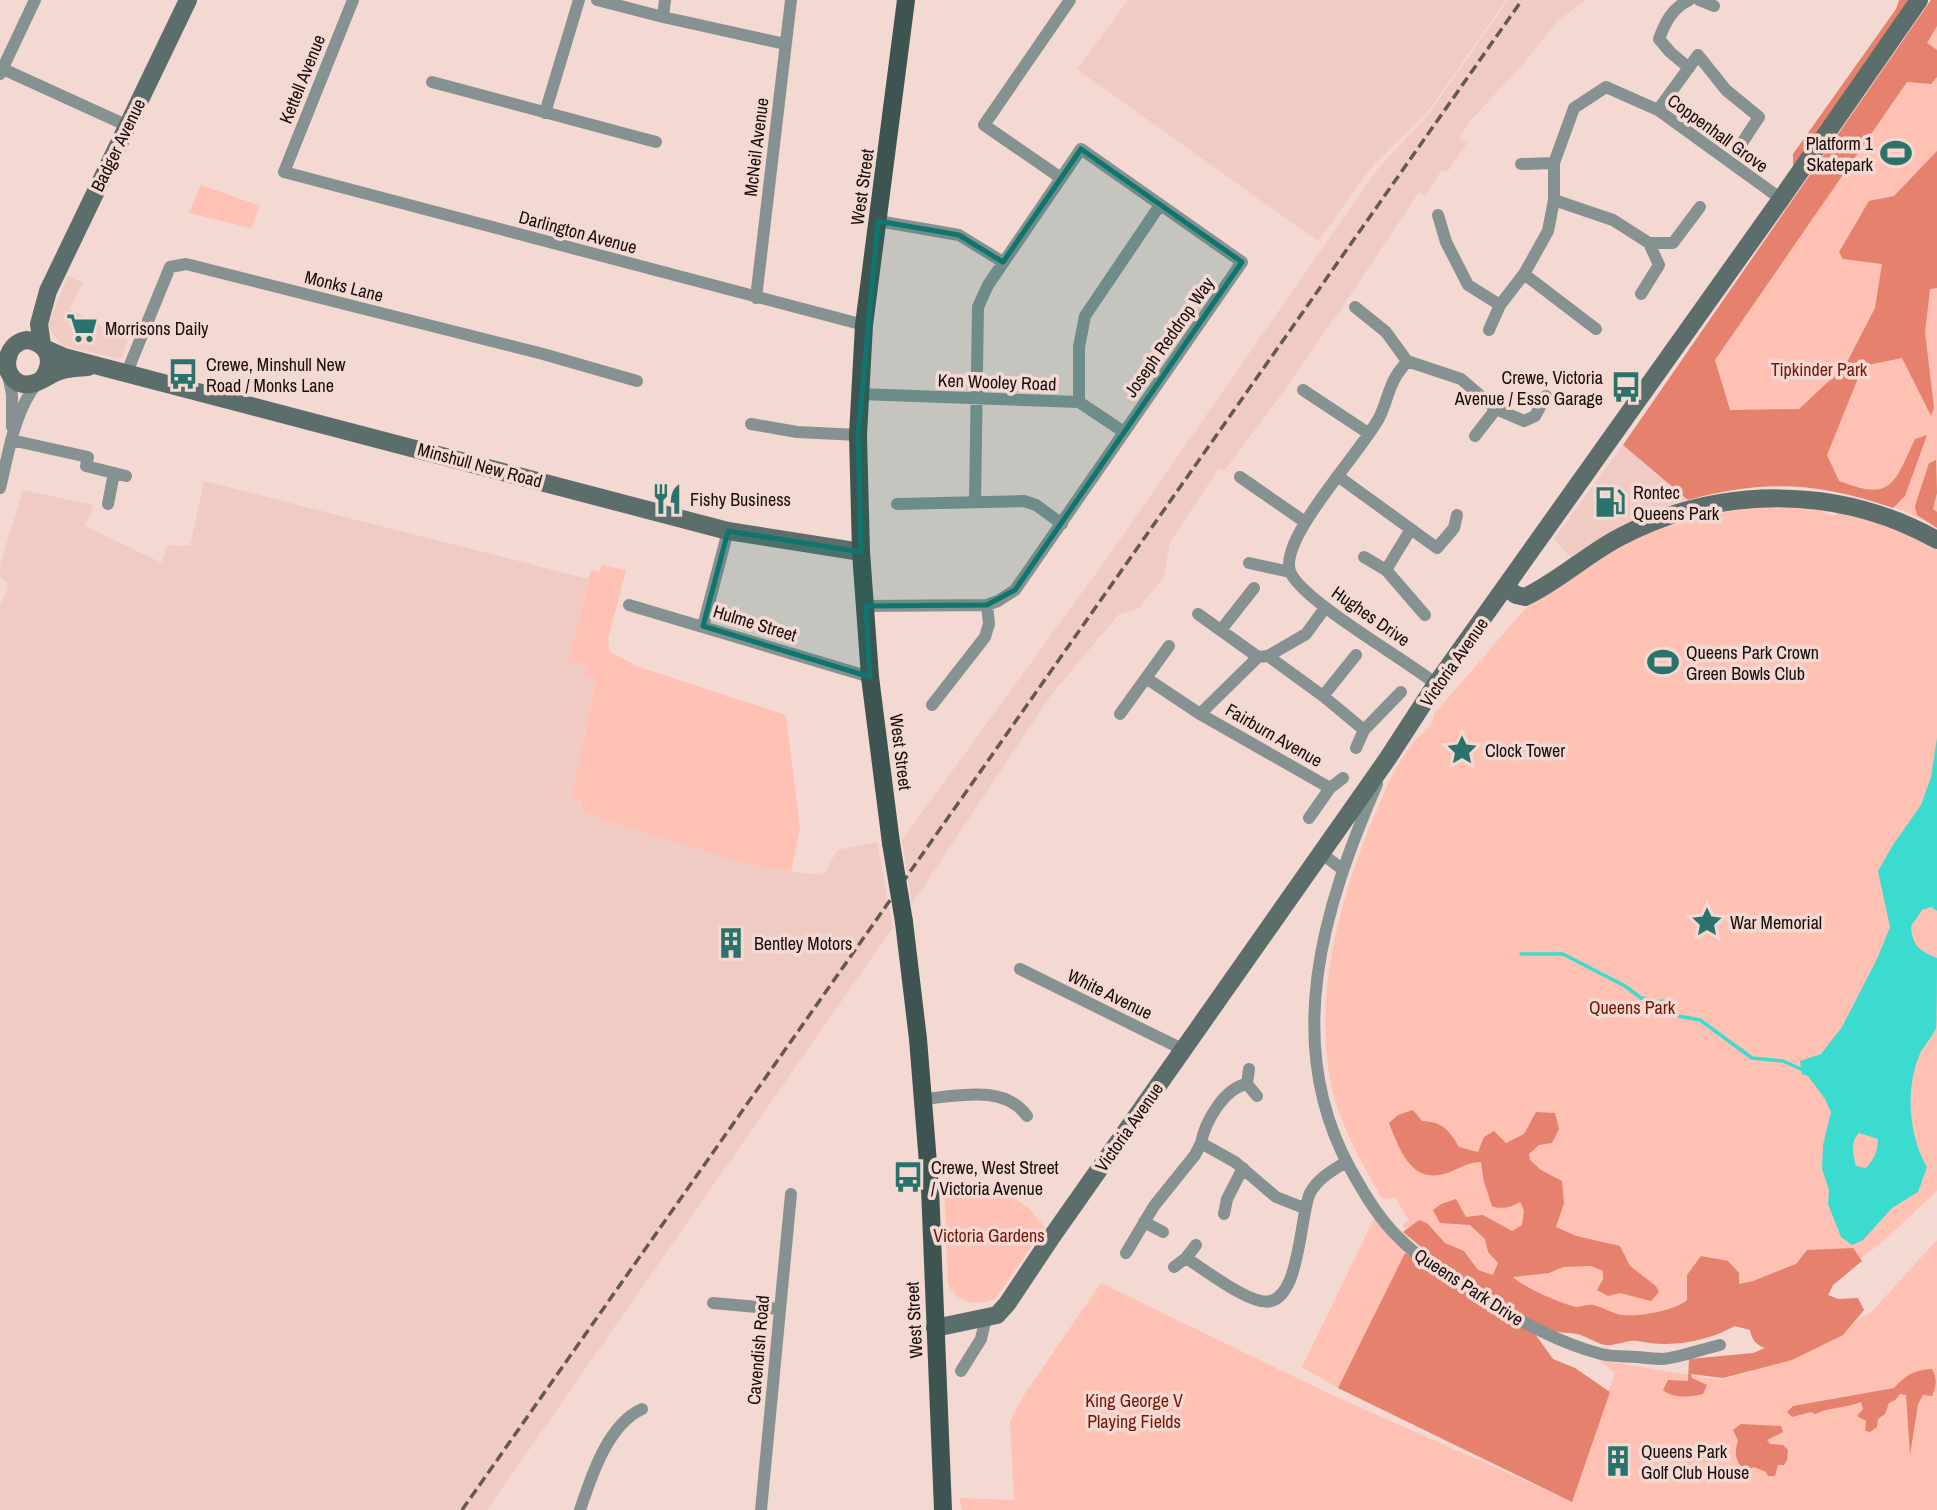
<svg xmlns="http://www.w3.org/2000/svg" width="1937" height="1510" font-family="'Archivo Narrow',sans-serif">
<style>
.built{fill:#efcbc4}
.green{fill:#fec1b3}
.forest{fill:#e6816d}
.water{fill:#3cdbcf;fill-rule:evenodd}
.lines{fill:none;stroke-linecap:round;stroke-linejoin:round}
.stream{stroke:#3cdbcf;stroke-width:3.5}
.street{stroke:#869291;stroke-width:12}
.secondary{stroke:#5c6e6b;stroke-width:18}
.primary{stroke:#3e5451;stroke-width:18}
.rail{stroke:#665753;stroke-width:3.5;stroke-dasharray:10 5;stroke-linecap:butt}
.primary-bridge{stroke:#3e5451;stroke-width:18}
.marked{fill:#0f766e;fill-opacity:0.2;stroke:#0f766e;stroke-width:5;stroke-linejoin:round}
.labels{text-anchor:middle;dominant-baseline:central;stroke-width:7;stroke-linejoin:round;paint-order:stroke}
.street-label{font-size:18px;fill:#170e0c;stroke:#f4d8d2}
.poi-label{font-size:18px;fill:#170e0c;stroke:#f4d8d2;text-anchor:start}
.park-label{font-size:18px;fill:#711707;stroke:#f4d8d2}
</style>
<rect width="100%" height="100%" fill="#f4d8d2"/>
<path class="built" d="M 1128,0 L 1506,0 L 1427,113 L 1374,164 L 1318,241 L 1077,69 Z
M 1508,0 L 1586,0 L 1557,21 L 1526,61 L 1470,121 L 1459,138 L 1467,143 L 1448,171 L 1441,171 L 1425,196 L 1419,192 L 1351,294 L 1278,399 L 1225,470 L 1219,468 L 1170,542 L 1164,577 L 1138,609 L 1119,614 L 1051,695 L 912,904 L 902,840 L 1110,554 L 1376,171 L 1428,115 Z
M 68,276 L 83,283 L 70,309 L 128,340 L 121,359 L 62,346 L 48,326 Z
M 1623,445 L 1688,500 L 1625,527 L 1590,544 L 1570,557 L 1554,539 Z
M 204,481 L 588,579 L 568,661 L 588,666 L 596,677 L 572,796 L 582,800 L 582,810 L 605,820 L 735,861 L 791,872 L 824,875 L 837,850 L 877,842 L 893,927 L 487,1510 L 0,1510 L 0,606 L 9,586 L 0,576 L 0,565 L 23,490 L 94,505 L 85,526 L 162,563 L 167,545 L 190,546 Z"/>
<path class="green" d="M 1931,0 L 1937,0 L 1937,528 C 1895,502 1827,484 1778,485 C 1747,485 1718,492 1688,500 L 1623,445 Z
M 201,185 L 260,206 L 251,228 L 189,213 Z
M 1761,506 L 1802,507 L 1821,510 L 1823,513 L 1834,516 L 1837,513 L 1886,523 L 1937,550 L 1937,1191 L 1880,1244 L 1847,1268 L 1633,1337 L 1426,1251 L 1403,1226 L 1408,1219 L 1395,1197 L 1382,1199 C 1366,1170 1349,1141 1338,1109 C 1304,1008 1344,881 1386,789 C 1393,772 1402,757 1413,743 C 1420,734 1433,728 1434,714 L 1525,609 L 1585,565 L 1646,533 L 1716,514 Z
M 602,565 L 626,570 L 608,639 L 610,652 L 639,667 L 786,715 L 800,828 L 791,872 L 735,861 L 605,820 L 582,810 L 582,800 L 572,796 L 596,678 L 586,675 L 588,666 L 568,661 L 591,570 L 600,572 Z
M 996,1186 L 1028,1207 L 1045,1227 L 995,1299 C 978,1307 955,1302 948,1284 L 944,1189 Z
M 1377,1213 L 1405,1253 L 1338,1388 L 1302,1367 Z
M 1937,1240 L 1937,1510 L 962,1510 L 959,1498 L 1014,1500 L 1010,1421 L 1024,1395 L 1101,1283 L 1332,1395 L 1571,1501 L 1615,1373 L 1599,1360 L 1720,1380 L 1792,1360 L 1871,1312 Z"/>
<path class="forest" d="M 1899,0 L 1913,0 L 1796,169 L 1793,164 L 1793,154 L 1896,9 Z
M 1931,0 L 1937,0 L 1937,26 L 1927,43 L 1937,50 L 1937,77 L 1931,84 L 1907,82 L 1715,360 L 1730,410 L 1799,409 L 1845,366 L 1875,308 L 1882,264 L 1843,259 L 1839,252 L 1869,201 L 1894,196 L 1937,151 L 1937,288 L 1930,289 L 1925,332 L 1934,408 L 1931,416 L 1902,358 L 1863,366 L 1827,455 L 1839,481 C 1892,502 1894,484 1915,439 L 1927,435 L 1905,496 L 1893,508 C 1819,482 1763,479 1688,500 L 1623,445 Z
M 1936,460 L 1937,493 L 1933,509 L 1937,512 L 1937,528 L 1917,515 L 1915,506 L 1929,463 Z
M 1413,1110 L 1422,1121 C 1443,1122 1449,1130 1459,1147 L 1478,1152 L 1484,1137 L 1494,1131 L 1506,1143 L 1524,1134 L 1536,1112 L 1555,1113 L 1559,1129 L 1552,1143 L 1539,1145 L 1529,1154 L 1530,1160 L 1541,1170 L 1562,1181 L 1564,1203 L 1556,1227 L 1576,1236 L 1620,1246 L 1630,1266 L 1656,1286 L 1659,1292 L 1651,1301 L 1620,1293 L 1608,1296 L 1597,1290 L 1603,1279 L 1603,1271 L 1591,1266 L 1563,1267 L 1549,1273 L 1513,1277 C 1521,1286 1564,1305 1577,1307 C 1582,1307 1588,1304 1593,1305 C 1604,1307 1613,1315 1624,1315 C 1640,1317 1676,1310 1687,1300 L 1687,1275 L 1701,1256 L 1728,1261 L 1739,1273 L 1739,1284 L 1753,1281 L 1796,1264 L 1807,1250 L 1853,1248 L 1862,1261 L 1833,1285 L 1828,1295 L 1838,1299 L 1858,1298 L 1864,1310 L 1843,1335 L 1792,1360 L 1723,1378 L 1691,1374 L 1692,1378 L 1707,1385 L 1703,1394 C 1690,1397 1674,1399 1663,1390 L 1668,1380 L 1688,1381 L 1689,1359 L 1753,1353 L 1765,1348 C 1756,1345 1752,1340 1750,1330 L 1735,1326 C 1706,1342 1670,1348 1638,1341 C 1627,1339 1616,1346 1606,1345 C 1598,1344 1589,1338 1581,1335 C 1571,1332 1559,1334 1550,1329 C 1496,1306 1448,1270 1403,1232 L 1419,1220 L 1427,1223 L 1445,1243 L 1464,1251 L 1478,1270 L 1493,1275 L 1498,1263 L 1488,1252 L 1485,1239 L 1470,1225 L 1440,1223 L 1433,1210 L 1441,1204 L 1456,1199 L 1466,1217 L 1483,1215 L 1512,1231 L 1522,1225 L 1524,1210 L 1520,1202 C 1512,1207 1501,1210 1492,1206 L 1484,1182 L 1481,1162 C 1465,1162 1454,1173 1439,1175 C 1409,1180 1398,1145 1389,1123 L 1398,1115 Z
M 1405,1253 L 1530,1327 L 1553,1359 L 1575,1368 L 1610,1392 L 1572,1502 L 1338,1388 Z
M 1932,1369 C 1937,1379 1937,1384 1932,1396 L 1923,1395 L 1918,1404 L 1910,1455 L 1906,1395 L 1900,1394 L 1895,1400 L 1889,1403 L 1885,1414 L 1878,1419 L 1877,1427 L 1870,1432 L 1865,1431 L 1866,1421 L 1857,1416 L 1863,1409 L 1861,1402 C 1846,1408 1830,1407 1815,1414 L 1811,1412 L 1792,1417 L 1787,1412 L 1793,1406 L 1894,1388 C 1906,1375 1914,1370 1932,1369 Z
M 1741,1424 L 1781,1426 L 1783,1432 L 1767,1440 L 1770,1444 L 1783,1445 L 1788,1450 L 1787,1460 L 1784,1465 L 1778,1465 L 1775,1476 L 1768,1476 L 1766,1472 L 1754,1467 L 1748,1470 C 1735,1466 1734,1452 1738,1441 L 1733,1430 Z"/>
<path class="water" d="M 1937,738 L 1937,911 L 1931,907 L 1922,910 L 1911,926 C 1912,946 1920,951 1937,958 C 1937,973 1937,1017 1936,1028 C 1932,1038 1923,1046 1919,1056 C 1905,1089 1909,1138 1927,1167 L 1918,1192 L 1892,1208 L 1863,1240 L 1852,1245 L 1841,1237 L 1828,1204 L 1829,1190 L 1822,1169 L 1823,1145 L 1831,1112 L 1825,1099 L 1808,1076 L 1802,1074 L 1800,1061 L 1821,1054 L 1842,1027 L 1877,959 L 1890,927 L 1878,871 L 1893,845 L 1921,805 L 1931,777 ZM 1859,1133 L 1878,1139 C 1878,1151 1874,1159 1866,1168 L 1856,1166 C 1853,1154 1850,1142 1859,1133 Z"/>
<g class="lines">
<path class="stream" d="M 1521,954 L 1563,954 L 1625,986 L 1641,998 L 1650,999
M 1661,1001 L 1668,1003 L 1678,1016 L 1700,1020 L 1752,1058 L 1783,1061 L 1801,1069"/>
<path class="street" d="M 353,0 L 284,172 L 864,325
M 597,0 L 663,17 L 785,44
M 1689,0 C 1672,8 1665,23 1659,39 L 1670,52 L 1689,68
M 1699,0 L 1714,6
M 663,17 L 665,0
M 3,69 L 128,126
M 0,74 L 35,0
M 432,82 L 656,142
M 1658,110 L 1698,55 L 1726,90 L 1759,117 L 1740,146
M 545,113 L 579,0
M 1521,164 L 1554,163
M 1061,178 L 984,125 L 1070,0
M 1554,200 L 1613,220 L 1649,243 L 1673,243 L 1700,207
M 1438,215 L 1446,242 L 1468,285 L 1500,305
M 878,221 L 959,235 L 1003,262
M 1524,274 L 1596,329
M 1641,294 L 1659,265 L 1649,243
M 756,298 L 791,0
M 1355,307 L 1386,332 L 1407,361
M 1489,330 L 1500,305 L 1524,274 L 1548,231 L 1554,200 L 1554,163 L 1574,108 L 1606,87 L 1658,110 L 1781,199
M 127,372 L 170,267 L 186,264 L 543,354 L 637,381
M 8,374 L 12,395 L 12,427
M 1303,390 L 1368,433
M 860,394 L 1079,402 L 1124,432
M 1079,402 L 1079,347 L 1085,316 L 1160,205
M 751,424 L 797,432 L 858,435
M 1475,436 L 1496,409
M 11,440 L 88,457 L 86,466 L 126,476
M 1240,477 L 1305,522
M 1339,477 L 1437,548 L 1454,528 L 1457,515
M 0,488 C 9,452 14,411 38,382
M 108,504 L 114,473
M 897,504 L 1024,501 L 1036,505 L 1062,524
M 1364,557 L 1386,570 L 1425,615
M 1249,563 L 1290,572
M 1386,570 L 1411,529
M 629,605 L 870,677
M 866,606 L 987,605 L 998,601 L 1015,590 L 1242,262 L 1081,149 L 988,285 L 978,307 L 975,502
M 1198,614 L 1258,657
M 703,626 L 728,531
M 1221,630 L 1254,588
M 1268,656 L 1323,696 L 1356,655
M 1146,678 L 1200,714 L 1330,788 L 1309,818
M 1436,684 C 1408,661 1299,599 1290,571 C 1279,538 1362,451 1379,418 C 1386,405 1388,390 1395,378 C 1398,372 1403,367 1407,361 L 1461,379 L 1496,409 L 1524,421 L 1535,416 L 1546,396
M 1323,696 L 1364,730 L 1401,692
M 932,705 L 985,637 L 989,624 L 987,605
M 1120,714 L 1169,646
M 1200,714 L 1258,657 L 1268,656 L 1306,634 L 1325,608
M 1356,748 L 1364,730
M 1377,784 C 1323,908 1281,1044 1351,1170 C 1365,1195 1379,1219 1400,1239 C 1425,1264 1456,1282 1486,1300 C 1522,1322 1559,1343 1601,1354 C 1612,1357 1626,1356 1637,1357 C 1646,1358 1655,1359 1664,1359 C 1682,1357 1702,1349 1720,1345
M 1330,788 L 1343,778
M 1321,853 L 1342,869
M 1020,969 L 1184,1050
M 1249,1069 L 1247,1084 L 1257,1096
M 1247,1084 C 1224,1088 1205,1122 1201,1143 L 1235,1162 L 1276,1197 L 1304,1208
M 923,1099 C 958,1096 1004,1084 1027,1116
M 1224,1214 L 1227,1199 L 1243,1168
M 1144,1222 L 1163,1232
M 1126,1253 L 1154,1206 L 1195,1155 L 1201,1143
M 1186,1258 C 1205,1270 1240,1297 1261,1301 C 1301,1310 1299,1216 1310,1193 C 1318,1178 1333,1170 1346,1162
M 1174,1267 L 1186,1258 L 1196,1245
M 713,1303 L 779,1309
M 961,1371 L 981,1339 L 986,1318
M 580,1510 C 591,1477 608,1424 642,1409
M 761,1510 L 791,1194"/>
<path class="secondary" d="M 42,345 L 39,324 L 48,291 L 188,0
M 46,349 L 64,357 L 728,531 L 861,552
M 43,378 C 55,361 48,342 26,340 C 5,344 0,373 19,383 C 34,389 47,375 60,371 C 69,368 78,368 88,367
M 1506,587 L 1516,595 L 1525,597 C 1559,581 1587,554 1620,537 C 1719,485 1839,485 1937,540
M 935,1328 L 997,1315 L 1007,1304 L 1053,1235 L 1388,758 L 1436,684 L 1781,199 L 1919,0"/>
<path class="primary" d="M 891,843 L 870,677 L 861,552 L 858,435 L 864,325 L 906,0
M 904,922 L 918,1039 L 930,1188 L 943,1510"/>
<path class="rail" d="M 462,1510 L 1522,0"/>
<path class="primary-bridge" d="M 891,843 L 904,922"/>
</g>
<path class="marked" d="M 1081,149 L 1242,262 L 1015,590 L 987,605 L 866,606 L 870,677 L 703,626 L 728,531 L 861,552 L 858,435 L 878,221 L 959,235 L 1003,262 Z"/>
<defs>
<symbol id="stadium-bare" viewBox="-9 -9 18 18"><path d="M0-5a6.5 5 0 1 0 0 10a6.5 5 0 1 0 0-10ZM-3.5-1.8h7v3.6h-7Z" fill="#2a736d" stroke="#f4d8d2" stroke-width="2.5" paint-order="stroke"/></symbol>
<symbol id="supermarket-bare" viewBox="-9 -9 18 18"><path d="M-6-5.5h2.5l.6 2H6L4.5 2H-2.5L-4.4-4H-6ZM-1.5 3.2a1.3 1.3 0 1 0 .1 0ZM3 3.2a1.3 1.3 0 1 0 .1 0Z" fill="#2a736d" stroke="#f4d8d2" stroke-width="2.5" paint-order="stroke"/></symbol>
<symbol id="bus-bare" viewBox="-9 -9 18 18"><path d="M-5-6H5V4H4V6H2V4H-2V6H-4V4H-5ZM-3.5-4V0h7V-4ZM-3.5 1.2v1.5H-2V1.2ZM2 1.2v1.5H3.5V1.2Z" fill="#2a736d" stroke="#f4d8d2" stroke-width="2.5" paint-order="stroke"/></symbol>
<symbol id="restaurant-bare" viewBox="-9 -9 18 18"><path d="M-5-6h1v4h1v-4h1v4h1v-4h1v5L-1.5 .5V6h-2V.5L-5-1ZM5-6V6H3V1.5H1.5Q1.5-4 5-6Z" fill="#2a736d" stroke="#f4d8d2" stroke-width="2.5" paint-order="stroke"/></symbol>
<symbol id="fuel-bare" viewBox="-9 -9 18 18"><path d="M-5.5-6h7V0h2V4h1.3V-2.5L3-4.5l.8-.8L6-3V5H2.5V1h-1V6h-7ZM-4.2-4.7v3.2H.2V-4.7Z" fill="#2a736d" stroke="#f4d8d2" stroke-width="2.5" paint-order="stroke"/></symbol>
<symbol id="sight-bare" viewBox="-9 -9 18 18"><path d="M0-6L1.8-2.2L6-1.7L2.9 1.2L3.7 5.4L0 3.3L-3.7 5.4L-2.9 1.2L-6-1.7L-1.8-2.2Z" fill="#2a736d" stroke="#f4d8d2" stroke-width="2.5" paint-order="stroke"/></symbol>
<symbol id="building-bare" viewBox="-9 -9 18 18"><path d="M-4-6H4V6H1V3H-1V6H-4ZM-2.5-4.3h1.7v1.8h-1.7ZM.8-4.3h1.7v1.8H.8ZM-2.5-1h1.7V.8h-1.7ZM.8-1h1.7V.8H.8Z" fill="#2a736d" stroke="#f4d8d2" stroke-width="2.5" paint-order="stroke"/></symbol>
</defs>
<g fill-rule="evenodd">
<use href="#stadium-bare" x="1874" y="131" width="44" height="44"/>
<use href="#supermarket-bare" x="60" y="306" width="44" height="44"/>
<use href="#bus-bare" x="161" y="352" width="44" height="44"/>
<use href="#bus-bare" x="1604" y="365" width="44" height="44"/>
<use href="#restaurant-bare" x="645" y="477" width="44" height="44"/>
<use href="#fuel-bare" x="1588" y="480" width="44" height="44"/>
<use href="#stadium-bare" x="1641" y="640" width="44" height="44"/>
<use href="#sight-bare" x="1440" y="728" width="44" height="44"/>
<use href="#sight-bare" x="1685" y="900" width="44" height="44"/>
<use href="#building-bare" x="709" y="921" width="44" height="44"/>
<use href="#bus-bare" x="886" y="1155" width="44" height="44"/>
<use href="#building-bare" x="1596" y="1439" width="44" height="44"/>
</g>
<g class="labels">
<g class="street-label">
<text transform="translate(302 79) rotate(-68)">Kettell Avenue</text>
<text transform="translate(1718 133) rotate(36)">Coppenhall Grove</text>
<text transform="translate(118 145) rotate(-64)">Badger Avenue</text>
<text transform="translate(756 147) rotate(-83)">McNeil Avenue</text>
<text transform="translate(862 187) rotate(-82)">West Street</text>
<text transform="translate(578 232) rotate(15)">Darlington Avenue</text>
<text transform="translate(344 286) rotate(14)">Monks Lane</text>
<text transform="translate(1169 337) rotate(-55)">Joseph Reddrop Way</text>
<text transform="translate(997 382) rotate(2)">Ken Wooley Road</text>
<text transform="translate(480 465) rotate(15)">Minshull New Road</text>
<text transform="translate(1371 616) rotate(35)">Hughes Drive</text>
<text transform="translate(755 623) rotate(17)">Hulme Street</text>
<text transform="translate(1454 662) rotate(-55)">Victoria Avenue</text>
<text transform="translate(1274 735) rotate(30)">Fairburn Avenue</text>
<text transform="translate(901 752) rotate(83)">West Street</text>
<text transform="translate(1110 994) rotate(26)">White Avenue</text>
<text transform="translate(1129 1127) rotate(-55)">Victoria Avenue</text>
<text transform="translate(1469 1287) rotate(33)">Queens Park Drive</text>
<text transform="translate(914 1320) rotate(-93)">West Street</text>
<text transform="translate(758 1350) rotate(-85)">Cavendish Road</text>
</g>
<g class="poi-label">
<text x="1873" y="143" text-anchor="end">Platform 1<tspan x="1873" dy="21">Skatepark</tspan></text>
<text x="105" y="328">Morrisons Daily</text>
<text x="206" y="364">Crewe, Minshull New<tspan x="206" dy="21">Road / Monks Lane</tspan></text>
<text x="1603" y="377" text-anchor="end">Crewe, Victoria<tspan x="1603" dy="21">Avenue / Esso Garage</tspan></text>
<text x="1633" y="492">Rontec<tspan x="1633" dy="21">Queens Park</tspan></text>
<text x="690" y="499">Fishy Business</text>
<text x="1686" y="652">Queens Park Crown<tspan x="1686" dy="21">Green Bowls Club</tspan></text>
<text x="1485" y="750">Clock Tower</text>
<text x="1730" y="922">War Memorial</text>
<text x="754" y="943">Bentley Motors</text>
<text x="931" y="1167">Crewe, West Street<tspan x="931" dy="21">/ Victoria Avenue</tspan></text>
<text x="1641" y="1451">Queens Park<tspan x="1641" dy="21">Golf Club House</tspan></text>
</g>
<g class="park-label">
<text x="1819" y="369">Tipkinder Park</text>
<text x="1632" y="1007">Queens Park</text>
<text x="989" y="1235">Victoria Gardens</text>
<text x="1134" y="1400">King George V<tspan x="1134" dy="21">Playing Fields</tspan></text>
</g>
</g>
</svg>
